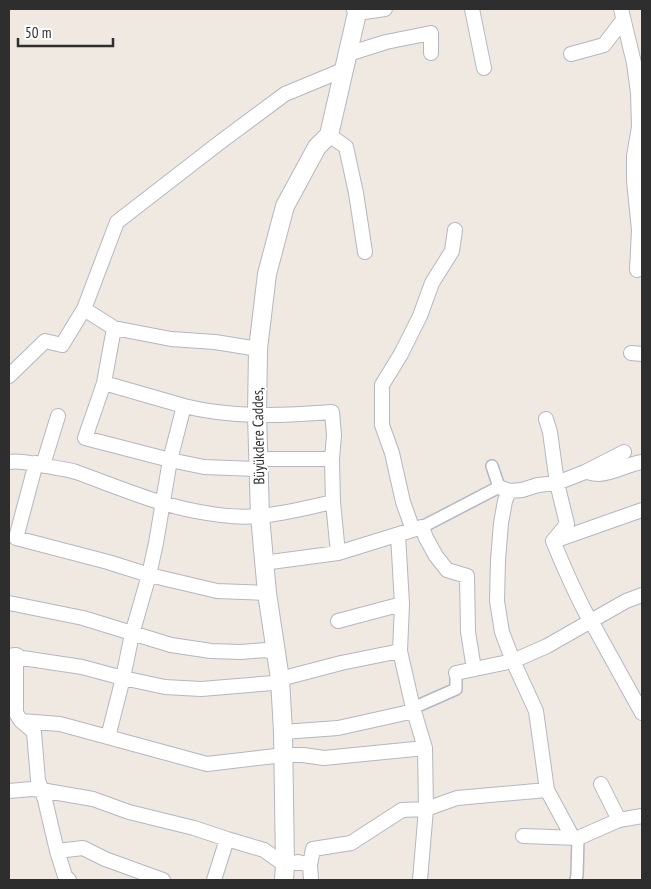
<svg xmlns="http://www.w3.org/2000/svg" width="651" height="889" font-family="'PT Sans Narrow',sans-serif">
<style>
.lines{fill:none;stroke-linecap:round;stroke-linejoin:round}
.pedestrian-casing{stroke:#b4b7c1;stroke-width:14}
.minor-casing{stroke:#b4b7c1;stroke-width:16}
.tertiary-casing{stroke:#b4b7c1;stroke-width:20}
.pedestrian{stroke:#fff;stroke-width:11}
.minor{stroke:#fff;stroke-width:14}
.tertiary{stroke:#fff;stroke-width:18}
.labels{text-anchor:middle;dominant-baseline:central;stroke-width:4;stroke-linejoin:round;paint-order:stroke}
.street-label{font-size:15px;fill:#2e2e2e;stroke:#fff}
</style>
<rect width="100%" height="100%" fill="#efe9e1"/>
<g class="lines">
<defs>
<path id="pedestrian" d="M 422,527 L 499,487 L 492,466
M 413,708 L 456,689 L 456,673
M 576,880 L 577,875 L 578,838"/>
<path id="minor" d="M 472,9 L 484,68
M 621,9 L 634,63 L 638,93 L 639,127 L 634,156 L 634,181 L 639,230 L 637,270
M 357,13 L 385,9
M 348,54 L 386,42 L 431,33 L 431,53
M 571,54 L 604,45 L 623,20
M 329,135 L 346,147 L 356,193 L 365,252
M 84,309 L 114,328 L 171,339 L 215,342 L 258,349
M 631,353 L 642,354
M 9,376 L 45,341 L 62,345 L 84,309 L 117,222 L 219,143 L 285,94 L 343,70
M 104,383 L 114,328
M 184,406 L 104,383 L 85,438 L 170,460 L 204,467 L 258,469
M 546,419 L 550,432 L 557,483 L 567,524 L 553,541
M 258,459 L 332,459
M 9,462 C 21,460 34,464 46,466 C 56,468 66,469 76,472 C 115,486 154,503 195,511 C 215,515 239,518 259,516 C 284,514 309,507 333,502 L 338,553
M 36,463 L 16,538 L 108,562 L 149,575 L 179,582 L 217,591 L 267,593
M 43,465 L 58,416
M 587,472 C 591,473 595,474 599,474 C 614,473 628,464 642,462
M 499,487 L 509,491 L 522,490 L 538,485 L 557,483 L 585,472 L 624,452
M 509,491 L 505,501 L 501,523 L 498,560 L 497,601 L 502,632 L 513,661 L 536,711 L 547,790 L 573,838
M 413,530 L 403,502 L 392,453 L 382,425 L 382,385 L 401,354 L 420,316 L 432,283 L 452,251 L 455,230
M 398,535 L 402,604 L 400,651 L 413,708 L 425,748 L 426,809 L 420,880
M 553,541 C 564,568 576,595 590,621
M 554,541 L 642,510
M 263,563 L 338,553 L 422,527 L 426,538 L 436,556 L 447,570 L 467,576 L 468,632 L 474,669
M 9,603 L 83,618 L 171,645 L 211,651 L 241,652 L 266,650 L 276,654
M 338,621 L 402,604
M 591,621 L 642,713
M 456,673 L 513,661 L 547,646 L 626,601 L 642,595
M 21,721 L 60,724 L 207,764 L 284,755 L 303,755 L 324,758 L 425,748
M 283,732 L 338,728 L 410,712 L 413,708
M 108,737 L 123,678 L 132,634 L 149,575 L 156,543 L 170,460 L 184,406 C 232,418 282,416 332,412 L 334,435 L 332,459 L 333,502
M 601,784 L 619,820
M 9,791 L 32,789 L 41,790 L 93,799 L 129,812 L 194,828 L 227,839 L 264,850 L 285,865 L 298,862 L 310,865
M 523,836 L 578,838 L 619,820 L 642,816
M 57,851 L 83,848 L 105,859 L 163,880
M 69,880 L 65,876 L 57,851 L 45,800 L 38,780 L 34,732 L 21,721 L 16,713 L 16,657 L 82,667 L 123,678 L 165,687 L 201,689 L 273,683 L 280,679 L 341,663 L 400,651
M 214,880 L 227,839
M 311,880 L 310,865 L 313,849 L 351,843 L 402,810 L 426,809 L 457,798 L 547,790"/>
<path id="tertiary" d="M 9,658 L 16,657
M 284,880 L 285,865 L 283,732 L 280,679 L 267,593 L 260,516 L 257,415 L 258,349 L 267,274 L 285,206 L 317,147 L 329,135 L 357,13 L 356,9"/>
</defs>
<use href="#pedestrian" class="pedestrian-casing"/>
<use href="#minor" class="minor-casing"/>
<use href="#tertiary" class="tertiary-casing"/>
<use href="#pedestrian" class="pedestrian"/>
<use href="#minor" class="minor"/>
<use href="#tertiary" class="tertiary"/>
</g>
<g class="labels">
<g class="street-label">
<text transform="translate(258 436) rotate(-91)">Büyükdere Caddes,</text>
</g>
</g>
<rect width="651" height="889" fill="none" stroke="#2e2e2e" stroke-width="20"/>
<path d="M18 38v8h95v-8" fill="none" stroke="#2e2e2e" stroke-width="2.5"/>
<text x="25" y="38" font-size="15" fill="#2e2e2e" stroke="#ffffff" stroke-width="4" paint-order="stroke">50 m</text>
</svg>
